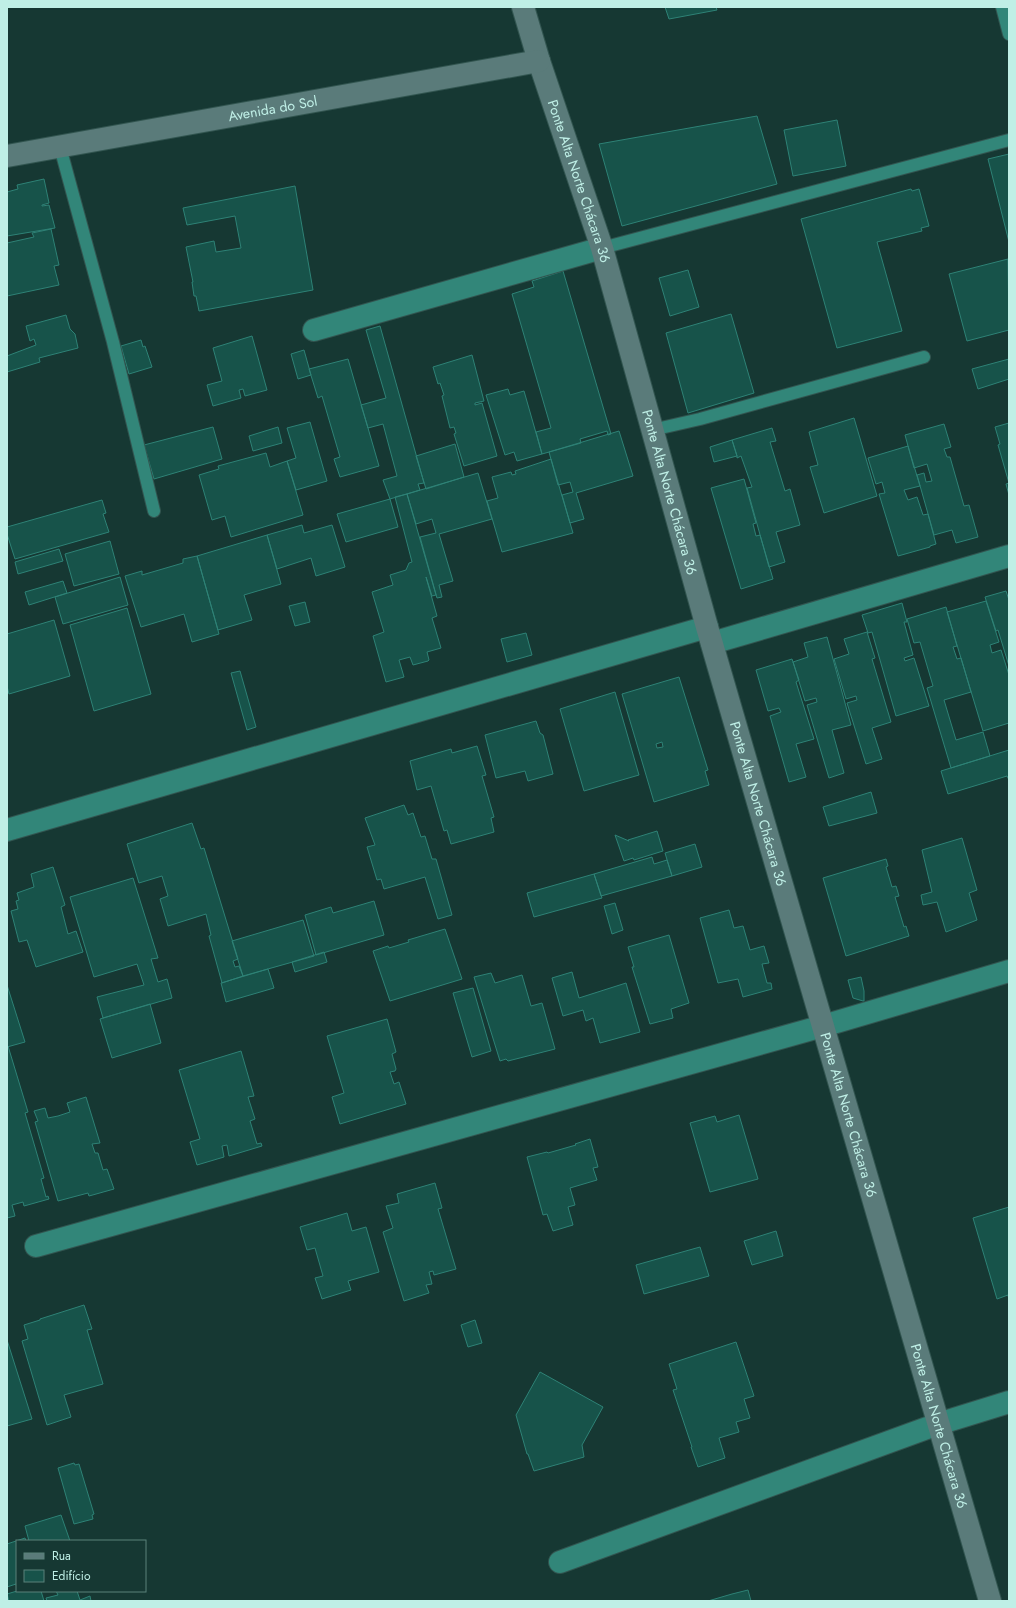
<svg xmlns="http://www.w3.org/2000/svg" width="1016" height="1608" font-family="Jost,sans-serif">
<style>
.building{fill:#17534a;stroke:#2e8276;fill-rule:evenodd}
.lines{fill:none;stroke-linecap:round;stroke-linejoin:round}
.lane-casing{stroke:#325550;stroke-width:14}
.street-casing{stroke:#325550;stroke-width:24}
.secondary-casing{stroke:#325550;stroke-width:24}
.lane{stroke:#328679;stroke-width:12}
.street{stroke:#328679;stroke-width:22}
.secondary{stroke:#5a7b7a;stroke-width:22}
.labels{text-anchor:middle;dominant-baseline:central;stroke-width:4;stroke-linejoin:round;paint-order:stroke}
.street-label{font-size:14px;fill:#bfefe6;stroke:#163833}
</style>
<rect width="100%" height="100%" fill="#163833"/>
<path class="building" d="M 665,7 L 716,7 L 717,10 L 669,19 Z
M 757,116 L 777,184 L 622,226 L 599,144 Z
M 837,120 L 846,166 L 793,176 L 784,130 Z
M 1009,154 L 1009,242 L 988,159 Z
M 44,179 L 49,203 L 42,205 L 42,206 L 49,205 L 55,228 L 7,236 L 7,192 L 18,189 L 17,185 Z
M 295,186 L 313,290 L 199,311 L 196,296 L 194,296 L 192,282 L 193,282 L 186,247 L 214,241 L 216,252 L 241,248 L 235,216 L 187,225 L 183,208 Z
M 911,189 L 912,191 L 919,189 L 929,226 L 921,228 L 922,231 L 877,242 L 902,331 L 837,348 L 801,219 Z
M 51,229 L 59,265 L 54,266 L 59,285 L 7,296 L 7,243 L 34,237 L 32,233 Z
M 1008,259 L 1009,330 L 967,341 L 949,274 Z
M 688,270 L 699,307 L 670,316 L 659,278 Z
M 563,271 L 611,434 L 608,435 L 607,431 L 580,439 L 581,443 L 542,454 L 536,432 L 551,428 L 512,294 L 534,287 L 532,281 Z
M 731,314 L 754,393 L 688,413 L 666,333 Z
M 66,315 L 70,329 L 75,334 L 78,348 L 39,358 L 40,362 L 7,372 L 7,356 L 36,345 L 34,339 L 30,341 L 26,326 Z
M 380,326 L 424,483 L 418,484 L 420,490 L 390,499 L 383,480 L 397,476 L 383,424 L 368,428 L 361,405 L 386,398 L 366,330 Z
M 252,336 L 267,390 L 245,396 L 243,389 L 239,390 L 241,398 L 213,406 L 207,385 L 222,381 L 213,348 Z
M 141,340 L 143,347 L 145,346 L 152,367 L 129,374 L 121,346 Z
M 304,350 L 311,375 L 298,379 L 291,354 Z
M 472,355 L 484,401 L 475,403 L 475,405 L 482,403 L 497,456 L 464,466 L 454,434 L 456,433 L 454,427 L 450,428 L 442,396 L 444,395 L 440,383 L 438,384 L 433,367 Z
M 348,359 L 379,466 L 340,477 L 334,459 L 340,457 L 322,396 L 318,398 L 309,369 Z
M 1009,359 L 1009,379 L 978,389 L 972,369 Z
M 508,389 L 510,395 L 524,391 L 542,454 L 517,461 L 514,452 L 505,455 L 486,395 Z
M 854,418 L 877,496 L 824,513 L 810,467 L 818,465 L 809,432 Z
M 310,422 L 327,481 L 296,490 L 287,461 L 296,458 L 287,428 Z
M 1009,423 L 1009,495 L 1006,484 L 1009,483 L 998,445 L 1000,444 L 995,427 Z
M 944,424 L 951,447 L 944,449 L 947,457 L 950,457 L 964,506 L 969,505 L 978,537 L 956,543 L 952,530 L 934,535 L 917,475 L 924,473 L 926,482 L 932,481 L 927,464 L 914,468 L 905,435 Z
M 213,427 L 222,459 L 154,479 L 144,445 Z
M 278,427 L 282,443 L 253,451 L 249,436 Z
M 772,428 L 776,441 L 770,442 L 785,491 L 790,489 L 800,525 L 776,532 L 785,562 L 769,567 L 747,488 L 752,487 L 741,456 L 737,458 L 737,456 L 732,440 Z
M 619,431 L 633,476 L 576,493 L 584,519 L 570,523 L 562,495 L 573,492 L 570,482 L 558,485 L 549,452 Z
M 732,440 L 737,456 L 714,462 L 710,447 Z
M 455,444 L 464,477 L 426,489 L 416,456 Z
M 908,446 L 920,486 L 904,490 L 908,500 L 917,497 L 923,515 L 928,514 L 936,544 L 930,546 L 930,547 L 898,556 L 879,494 L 885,493 L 882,482 L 876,484 L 868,458 Z
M 266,453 L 270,467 L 287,461 L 303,515 L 231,537 L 225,516 L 212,520 L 199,475 L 219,469 L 218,466 Z
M 551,459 L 573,533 L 502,552 L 487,501 L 498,498 L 492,477 L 511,472 L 512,475 L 516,474 L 515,471 Z
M 478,473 L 492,519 L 439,534 L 453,581 L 439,585 L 442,597 L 437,598 L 420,537 L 436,533 L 432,519 L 416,524 L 407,494 Z
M 744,479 L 756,523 L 753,524 L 756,536 L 760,535 L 773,579 L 741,589 L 711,488 Z
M 407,494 L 436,595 L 432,596 L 426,577 L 437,616 L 432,618 L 441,648 L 427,652 L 429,660 L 428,661 L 413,665 L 410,657 L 399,660 L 404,677 L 386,682 L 373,636 L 384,632 L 372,592 L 393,585 L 390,575 L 406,570 L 409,563 L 412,562 L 395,497 Z
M 390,499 L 398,527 L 346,542 L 337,514 Z
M 102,500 L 106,513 L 103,514 L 109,532 L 15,559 L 7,534 L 7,527 Z
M 302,525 L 304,533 L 332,525 L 345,567 L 316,576 L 311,558 L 277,569 L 267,535 Z
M 267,535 L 281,584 L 244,595 L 252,620 L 218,630 L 197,556 Z
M 110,541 L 119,574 L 74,586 L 65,554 Z
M 59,549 L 63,561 L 18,574 L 15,562 Z
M 197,556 L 219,634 L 192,642 L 184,614 L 141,627 L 125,576 L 142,571 L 142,575 L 183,563 L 183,559 Z
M 120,577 L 128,605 L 63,624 L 55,597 Z
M 63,581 L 67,593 L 29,605 L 25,592 Z
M 1006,591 L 1009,600 L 1009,666 L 998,630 L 996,631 L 985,597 Z
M 986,601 L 999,642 L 990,645 L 992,653 L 1001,650 L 1009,675 L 1009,723 L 983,731 L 947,612 Z
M 305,602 L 310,622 L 295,626 L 289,606 Z
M 902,603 L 907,622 L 904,622 L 913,655 L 904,658 L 905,661 L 914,658 L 929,706 L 896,716 L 872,632 L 868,633 L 862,615 Z
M 946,607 L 957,646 L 953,647 L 957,659 L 961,658 L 971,692 L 944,700 L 956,740 L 983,732 L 990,756 L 951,768 L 927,688 L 933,686 L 920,642 L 914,643 L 907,619 Z
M 127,608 L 151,694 L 94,711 L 70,625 Z
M 54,620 L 70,676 L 9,694 L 7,686 L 7,634 Z
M 867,632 L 875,658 L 872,659 L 891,722 L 872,728 L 882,759 L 866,764 L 847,703 L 857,700 L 856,696 L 846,699 L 834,659 L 849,654 L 844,639 Z
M 526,633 L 532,655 L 507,662 L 501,639 Z
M 827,637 L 851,725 L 832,730 L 844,773 L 829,778 L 807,705 L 817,702 L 816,698 L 805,701 L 793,662 L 808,657 L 804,643 Z
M 792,659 L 799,680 L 796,682 L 814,739 L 796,744 L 806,777 L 789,782 L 770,716 L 781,712 L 779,708 L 768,711 L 756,670 Z
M 240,671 L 256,727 L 247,730 L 231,673 Z
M 679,677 L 708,770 L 705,771 L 709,785 L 654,802 L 622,694 ZM 662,742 L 663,747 L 657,748 L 656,744 Z
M 615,692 L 639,775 L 584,791 L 560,709 Z
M 536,721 L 540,733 L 543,735 L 553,774 L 528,781 L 525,771 L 496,778 L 485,735 Z
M 477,746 L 486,775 L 482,776 L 494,817 L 491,818 L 494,832 L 451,844 L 447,830 L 444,831 L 431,786 L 417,790 L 410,761 L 451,749 L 452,753 Z
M 1009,750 L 1009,780 L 1007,776 L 948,794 L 941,771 Z
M 871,792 L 877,813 L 829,826 L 823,807 Z
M 404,805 L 408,815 L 413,813 L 421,837 L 425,836 L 432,859 L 436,859 L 452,915 L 438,919 L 425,877 L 384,889 L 381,879 L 377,880 L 367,847 L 375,845 L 365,818 Z
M 192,823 L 201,849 L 204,848 L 238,959 L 233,961 L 235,967 L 239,966 L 243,976 L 222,983 L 209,936 L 211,935 L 206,914 L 168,926 L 160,899 L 168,896 L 162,876 L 139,883 L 127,844 Z
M 657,831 L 663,851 L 634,860 L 633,858 L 624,861 L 615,835 L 629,841 L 628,840 Z
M 962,838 L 977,890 L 969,893 L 977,920 L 946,932 L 937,902 L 923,905 L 921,895 L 932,892 L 922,850 Z
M 695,844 L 702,867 L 672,876 L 665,853 Z
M 652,857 L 654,864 L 667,860 L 672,876 L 601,896 L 594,874 Z
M 886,859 L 888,866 L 886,867 L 892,887 L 896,886 L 899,896 L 895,897 L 904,927 L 906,926 L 909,936 L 846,956 L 823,878 Z
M 53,867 L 65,905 L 61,907 L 68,934 L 76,931 L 83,952 L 36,967 L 27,940 L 19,942 L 11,911 L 18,909 L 16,901 L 19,900 L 17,893 L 34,887 L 31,874 Z
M 594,874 L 602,898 L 534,917 L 527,893 Z
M 133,878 L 158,958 L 151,959 L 158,982 L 167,979 L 172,998 L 103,1018 L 97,997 L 144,985 L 137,964 L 94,977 L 70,897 Z
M 374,901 L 384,935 L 316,955 L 305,915 L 331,907 L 333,913 Z
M 615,903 L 623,930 L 612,934 L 604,906 Z
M 729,910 L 734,928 L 743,926 L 750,950 L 764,946 L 769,963 L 762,964 L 767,983 L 771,983 L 772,989 L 743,997 L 738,979 L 718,983 L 700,918 Z
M 303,920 L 314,956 L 243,976 L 232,941 Z
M 445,929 L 462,979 L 390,1001 L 373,951 L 388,946 L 389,948 L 409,942 L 408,940 Z
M 669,935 L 689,1003 L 671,1009 L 673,1018 L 650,1024 L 632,967 L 634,967 L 628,947 Z
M 324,952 L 327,962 L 295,972 L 292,962 Z
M 268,969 L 274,988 L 226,1002 L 221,983 Z
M 572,972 L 579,998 L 626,983 L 640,1032 L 600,1043 L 593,1018 L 586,1021 L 583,1010 L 563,1016 L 552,978 Z
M 491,973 L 495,983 L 522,975 L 531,1006 L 542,1003 L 555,1049 L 508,1061 L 506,1059 L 500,1061 L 474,977 Z
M 861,977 L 864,991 L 864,1001 L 863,1001 L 853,998 L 848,980 Z
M 7,985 L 25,1042 L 7,1047 Z
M 473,988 L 491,1051 L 472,1057 L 453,993 Z
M 150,1004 L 161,1043 L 112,1058 L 100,1019 Z
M 387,1019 L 396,1052 L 392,1054 L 396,1069 L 395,1071 L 390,1072 L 394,1084 L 399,1082 L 406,1104 L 340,1124 L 332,1097 L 344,1093 L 327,1036 Z
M 8,1046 L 28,1112 L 25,1113 L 44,1178 L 41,1179 L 46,1197 L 48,1196 L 49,1199 L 24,1206 L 23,1202 L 12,1205 L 15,1216 L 7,1218 L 7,1047 Z
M 241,1051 L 254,1096 L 248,1097 L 255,1119 L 250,1121 L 257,1144 L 261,1143 L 262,1146 L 229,1156 L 227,1145 L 222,1146 L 224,1157 L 197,1165 L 190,1142 L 200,1139 L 179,1070 Z
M 86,1097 L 100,1143 L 92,1144 L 95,1153 L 98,1153 L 103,1170 L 107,1169 L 114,1189 L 89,1196 L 88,1193 L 58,1201 L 35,1122 L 38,1121 L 34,1111 L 45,1108 L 48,1118 L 58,1116 L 70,1112 L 67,1103 Z
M 739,1115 L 758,1179 L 710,1192 L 690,1123 L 715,1116 L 717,1122 Z
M 590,1139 L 598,1167 L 593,1168 L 597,1180 L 570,1188 L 575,1205 L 568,1207 L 573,1225 L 553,1231 L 547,1214 L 543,1215 L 527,1157 L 547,1152 L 548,1153 L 576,1145 L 575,1144 Z
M 435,1183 L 442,1208 L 438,1209 L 456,1269 L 434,1275 L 433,1271 L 429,1272 L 432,1284 L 426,1285 L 429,1293 L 404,1301 L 383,1232 L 393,1228 L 386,1206 L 399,1203 L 397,1194 Z
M 1009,1207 L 1009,1300 L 1008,1295 L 997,1299 L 973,1218 Z
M 347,1213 L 352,1231 L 366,1227 L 379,1272 L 348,1281 L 351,1290 L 322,1299 L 315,1278 L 323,1276 L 315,1248 L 307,1250 L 300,1227 Z
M 776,1231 L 783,1256 L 752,1265 L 744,1241 Z
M 700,1247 L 709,1276 L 644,1294 L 636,1265 Z
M 84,1305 L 92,1329 L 87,1330 L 103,1384 L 64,1395 L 71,1417 L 47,1425 L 22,1341 L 28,1339 L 24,1325 L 40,1320 L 40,1319 Z
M 475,1320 L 482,1343 L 468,1347 L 461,1325 Z
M 7,1340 L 32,1419 L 7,1426 Z
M 736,1342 L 754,1396 L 744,1399 L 750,1418 L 736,1422 L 739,1432 L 719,1438 L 725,1458 L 698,1467 L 691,1447 L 692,1447 L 673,1390 L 677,1389 L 669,1364 Z
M 540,1372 L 603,1407 L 582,1445 L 584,1457 L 534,1471 L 528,1454 L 527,1454 L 516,1415 Z
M 74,1463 L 75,1465 L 79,1464 L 94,1514 L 92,1515 L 93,1519 L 74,1524 L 58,1468 Z
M 61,1515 L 70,1541 L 29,1541 L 25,1526 Z
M 25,1538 L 26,1541 L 17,1541 L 17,1589 L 16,1584 L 7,1587 L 7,1544 Z
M 748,1590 L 751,1601 L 708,1601 L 732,1594 Z
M 17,1591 L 41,1591 L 44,1601 L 9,1601 L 7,1594 Z
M 56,1591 L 77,1591 L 80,1600 L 90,1596 L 91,1601 L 47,1601 L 46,1598 L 58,1595 Z"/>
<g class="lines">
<defs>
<path id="lane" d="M 1002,7 L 1009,34
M 60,147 L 113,342 L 154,511
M 602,248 L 1009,140
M 652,430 L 700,419 L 924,357"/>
<path id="street" d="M 314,330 L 602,248
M 712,643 L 1009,556
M 7,830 L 707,627
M 36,1246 L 823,1026 L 1009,971
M 560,1562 L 938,1424 L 1009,1402"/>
<g id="secondary">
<path id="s1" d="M 523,7 L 539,61 L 602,248 L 707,627 L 990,1601"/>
<path id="s2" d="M 7,156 L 539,61"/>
</g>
</defs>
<use href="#lane" class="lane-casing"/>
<use href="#street" class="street-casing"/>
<use href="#secondary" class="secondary-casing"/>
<use href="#lane" class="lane"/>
<use href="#street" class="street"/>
<use href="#secondary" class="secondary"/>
</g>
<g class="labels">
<g class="street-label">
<text stroke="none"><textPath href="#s2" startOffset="270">Avenida do Sol</textPath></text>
<text stroke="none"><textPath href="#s1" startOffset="183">Ponte Alta Norte Chácara 36</textPath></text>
<text stroke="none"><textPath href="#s1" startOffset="507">Ponte Alta Norte Chácara 36</textPath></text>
<text stroke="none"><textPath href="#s1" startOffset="831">Ponte Alta Norte Chácara 36</textPath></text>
<text stroke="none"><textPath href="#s1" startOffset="1155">Ponte Alta Norte Chácara 36</textPath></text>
<text stroke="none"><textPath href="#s1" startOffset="1479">Ponte Alta Norte Chácara 36</textPath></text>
</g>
</g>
<rect width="1016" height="1608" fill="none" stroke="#bfefe6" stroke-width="16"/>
<rect x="16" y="1540" width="130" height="52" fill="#163833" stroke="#5a817b"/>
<rect x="24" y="1553" width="20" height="6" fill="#5a7b7a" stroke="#5a817b"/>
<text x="52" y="1560" font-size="12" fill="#bfefe6">Rua</text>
<rect x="24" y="1570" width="20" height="12" fill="#17534a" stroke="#5a817b"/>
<text x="52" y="1580" font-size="12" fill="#bfefe6">Edifício</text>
</svg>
